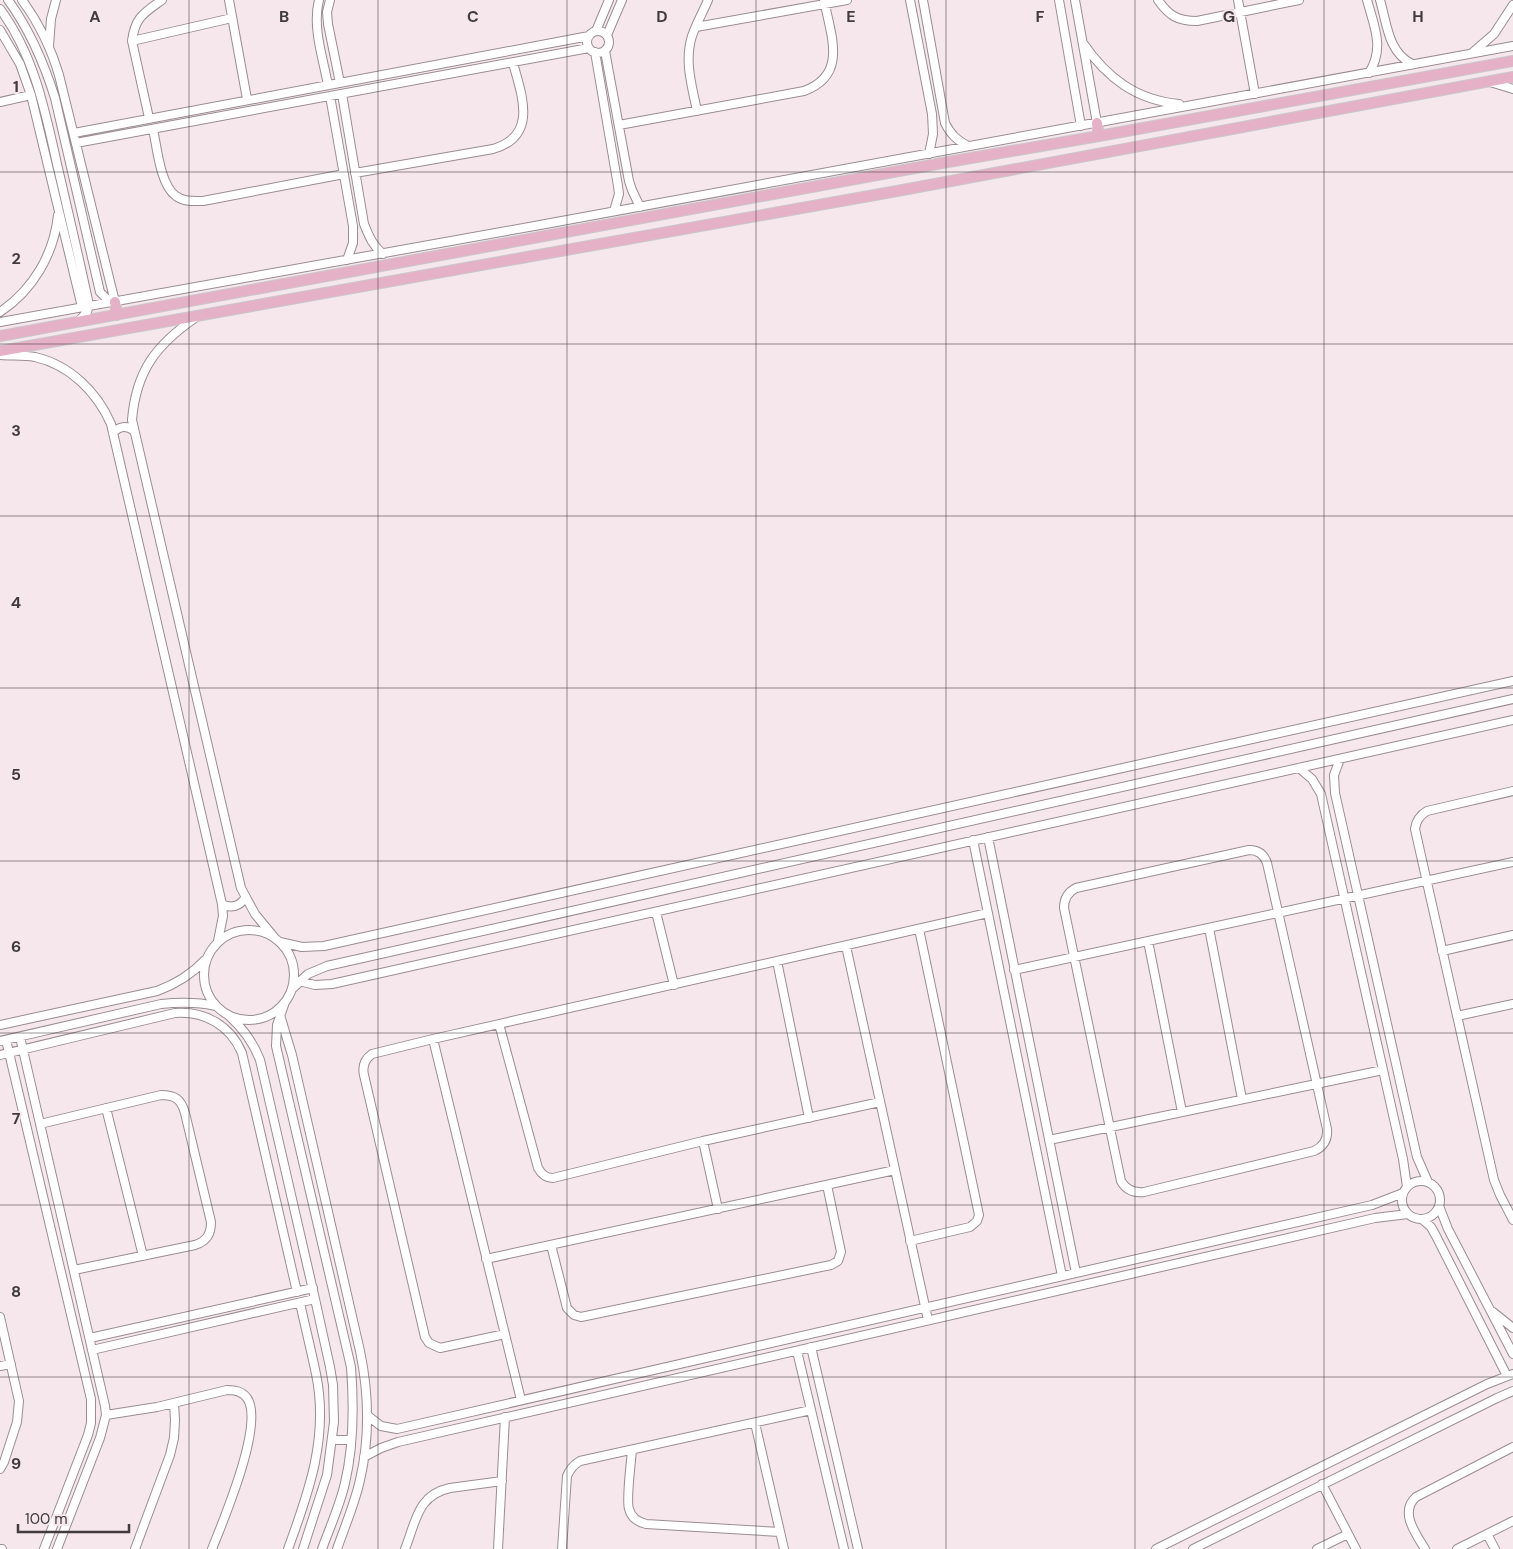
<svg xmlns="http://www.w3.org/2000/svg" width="1513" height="1549" font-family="'DM Sans',sans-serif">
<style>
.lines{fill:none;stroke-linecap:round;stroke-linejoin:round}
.minor-casing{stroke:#9a8d92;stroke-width:10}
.major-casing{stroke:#cac8c9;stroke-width:12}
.minor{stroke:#fff;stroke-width:8}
.major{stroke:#e5b1c7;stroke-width:10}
.grid{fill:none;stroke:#413b3d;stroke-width:1;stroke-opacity:0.55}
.grid-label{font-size:16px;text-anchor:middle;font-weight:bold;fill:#413b3d;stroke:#f5e7ec;stroke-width:4;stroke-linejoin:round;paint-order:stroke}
</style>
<rect width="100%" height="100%" fill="#f5e7ec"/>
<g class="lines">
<defs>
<path id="minor" d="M 8,0 C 30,30 44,63 55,98 L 100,292 L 108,300 L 115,302 L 59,75 C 51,48 39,23 22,0
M 229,0 L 247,99
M 319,0 C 312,27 323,58 328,85
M 330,0 L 327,12 L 328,24 L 340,83
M 910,0 L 932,114 L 933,134 L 929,154
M 923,0 L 945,123 C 951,135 957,140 968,146
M 1059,0 L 1081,126
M 1075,0 L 1097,123
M 1158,0 C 1169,16 1178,21 1197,21 L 1299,0
M 1238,0 L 1255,94
M 1367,0 C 1374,26 1385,48 1369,73
M 1380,0 C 1387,24 1388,52 1412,64
M 0,9 C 34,55 45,110 57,164 C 68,211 79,258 89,305 L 87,312 L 78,322
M 696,27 L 847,0
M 0,30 L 20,64 L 31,95 L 82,307
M587 42a11 11 0 1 1 22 0a11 11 0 1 1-22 0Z
M 596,31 L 609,0
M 607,35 L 622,0
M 132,41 L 232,18
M 1083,43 C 1107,78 1136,100 1179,104
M 49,46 L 51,19 L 56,0
M 605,51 L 629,181 L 632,190 L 640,207
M 595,52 L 618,186 L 619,194 L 614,211
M 1472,53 L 1494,34 L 1513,5
M 1490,82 L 1513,89
M 342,94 L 364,224 C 369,236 372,245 383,254
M 330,96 L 353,226 L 353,243 L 347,260
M 0,102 L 31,95
M 697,111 C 692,86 684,61 692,36 C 696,24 703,12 708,0
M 149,118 L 132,41 C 135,17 144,13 162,0
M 619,125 L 804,91 C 848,75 831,36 824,0
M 153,129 C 157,147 160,185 176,196 C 184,202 193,201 203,201 L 344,174
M 74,133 L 589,36
M 76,143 L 589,48
M 355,173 L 493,149 C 538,136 522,96 513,63
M 0,312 C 33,290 54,254 58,215
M 195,318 C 156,345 136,371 132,420 L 241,888 L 255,914 L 274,937
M 0,322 L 540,225 L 1513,46
M 0,355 C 12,356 23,355 35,357 C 70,365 97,392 111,424 L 222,904 L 223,916 L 218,941
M 113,433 C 119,426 127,425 134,431
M 1340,759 L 1334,775 L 1335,793 L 1417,1157 L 1428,1182
M 1299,768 L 1312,779 L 1321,794 L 1403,1159 L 1407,1187
M 1513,791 L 1427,811 C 1420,815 1416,821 1415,829 L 1494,1180 L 1500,1195 L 1513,1220
M 988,837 L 1076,1273
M 973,840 L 1062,1276
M 1249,850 C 1258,850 1264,854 1267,863 L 1327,1129 C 1328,1140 1323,1147 1314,1151 L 1144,1192 C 1134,1193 1126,1190 1121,1181 L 1064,908 C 1064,899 1068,892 1076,888 Z
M 222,904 C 231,909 240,906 245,898
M 656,912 L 674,985
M 1209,928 L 1242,1099
M204 975a45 45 0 1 1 90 0a45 45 0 1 1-90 0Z
M 1148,941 L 1182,1112
M 280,942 L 302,947 L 324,946 L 1513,681
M 846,946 L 928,1320
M 1442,951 L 1513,935
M 777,961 L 809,1118
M 1014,970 L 1513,862
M 299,981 L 315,985 L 332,984 L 1513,720
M 292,989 L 308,974 L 327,966 L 1513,699
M 285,1002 L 277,1025 L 276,1046 L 351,1367 C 354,1406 354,1445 345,1483 C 340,1505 330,1527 322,1549
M 228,1015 C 243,1028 253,1042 260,1060 L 315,1299 L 330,1367 L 333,1385 L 334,1422 L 327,1475 L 303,1549
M 280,1015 L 292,1055 L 360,1351 C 369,1394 370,1437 360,1480 C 355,1503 345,1526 337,1549
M 1457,1016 L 1513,1004
M 499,1024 L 538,1168 C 542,1175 546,1178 553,1178 L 703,1141 L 880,1102
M 0,1025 L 157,991 C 176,984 191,975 205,960
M 20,1037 L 105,1406 L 106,1415 L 100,1438 L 57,1549
M 433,1039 L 521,1400
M 6,1040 L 91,1399 L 91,1423 L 88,1435 L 44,1549
M 0,1041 L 161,1004 C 180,1002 198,1002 216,1006
M 0,1055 L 175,1013 C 205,1011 230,1025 242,1053 L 297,1292
M 106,1108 L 143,1256
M 40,1124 L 161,1095 C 175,1095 181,1099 185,1113 L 211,1222 C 211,1234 207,1241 195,1245 L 74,1270
M 1049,1140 L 1383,1070
M 703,1141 L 718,1209
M1402 1200a19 19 0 1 1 38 0a19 19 0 1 1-38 0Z
M 1439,1206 L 1448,1229 L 1513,1354
M 1423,1220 L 1431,1227 L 1436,1236 L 1507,1376
M 910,1241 L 970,1227 L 977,1221 L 979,1215 L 919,929
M 551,1245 L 567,1308 L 574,1315 L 581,1317 L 831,1265 L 838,1261 L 841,1252 L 827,1185
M 486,1259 L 895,1170
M 1493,1312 L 1513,1328
M 0,1317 L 19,1401 L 17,1422 L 4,1462 L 0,1469
M 505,1334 L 440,1348 L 429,1343 L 425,1337 L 364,1075 C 362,1066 365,1059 372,1054 L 433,1039 L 988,913
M 90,1338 L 313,1288
M 811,1347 L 858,1549
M 92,1350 L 315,1299
M 797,1351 L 844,1549
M 0,1366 L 11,1364
M 106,1415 L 157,1407 L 227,1390 C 235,1390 242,1391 247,1398 C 265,1423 223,1521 212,1549
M 368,1416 L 381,1426 L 397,1429 L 1372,1205 L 1403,1193
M 755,1423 L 784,1549
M 333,1440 L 351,1440
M 632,1450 C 631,1463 626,1500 629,1509 C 631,1517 638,1522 646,1524 L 780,1532
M 364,1457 L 381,1448 L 398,1442 L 1375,1218 L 1408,1214
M 1322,1484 L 1356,1549
M 1487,1534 L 1495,1549
M 0,1549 L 2,1549
M 135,1549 L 170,1455 L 174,1438 L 175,1420 L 174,1403
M 288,1549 C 309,1492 329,1436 316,1374 C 311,1350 305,1326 300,1303
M 405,1549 C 416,1522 417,1495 450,1488 L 502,1481
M 498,1549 L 505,1417
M 562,1549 L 567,1476 C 570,1469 573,1465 580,1461 L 811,1410
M 1156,1549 L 1487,1384 L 1513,1374
M 1193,1549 L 1497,1398 L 1513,1391
M 1317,1549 L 1348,1534
M 1425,1549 C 1416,1534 1399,1512 1416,1497 L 1513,1447
M 1457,1549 L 1513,1521"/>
<path id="major" d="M 1097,123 L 1099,136
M 115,302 L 117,315
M 0,336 L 948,162 L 1099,136 L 1513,61
M 0,351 L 897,191 L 1513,77"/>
</defs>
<use href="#minor" class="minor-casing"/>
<use href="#major" class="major-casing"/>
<use href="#minor" class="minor"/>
<use href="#major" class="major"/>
</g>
<path class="grid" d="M 189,0 L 189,1549M 378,0 L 378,1549M 567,0 L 567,1549M 756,0 L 756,1549M 946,0 L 946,1549M 1135,0 L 1135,1549M 1324,0 L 1324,1549M 0,172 L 1513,172M 0,344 L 1513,344M 0,516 L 1513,516M 0,688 L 1513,688M 0,861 L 1513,861M 0,1033 L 1513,1033M 0,1205 L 1513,1205M 0,1377 L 1513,1377"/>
<g class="grid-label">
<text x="95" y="22">A</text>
<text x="284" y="22">B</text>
<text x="473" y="22">C</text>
<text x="662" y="22">D</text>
<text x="851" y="22">E</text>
<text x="1040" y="22">F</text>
<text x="1229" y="22">G</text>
<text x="1418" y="22">H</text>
<text x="16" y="92">1</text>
<text x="16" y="264">2</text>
<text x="16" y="436">3</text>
<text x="16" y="608">4</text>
<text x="16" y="780">5</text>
<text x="16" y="952">6</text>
<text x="16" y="1124">7</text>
<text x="16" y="1297">8</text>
<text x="16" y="1469">9</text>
</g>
<path d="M18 1524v8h111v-8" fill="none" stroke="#413b3d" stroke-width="2.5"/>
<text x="25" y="1524" font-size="15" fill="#413b3d" stroke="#f5e7ec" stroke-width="4" paint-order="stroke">100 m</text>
</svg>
